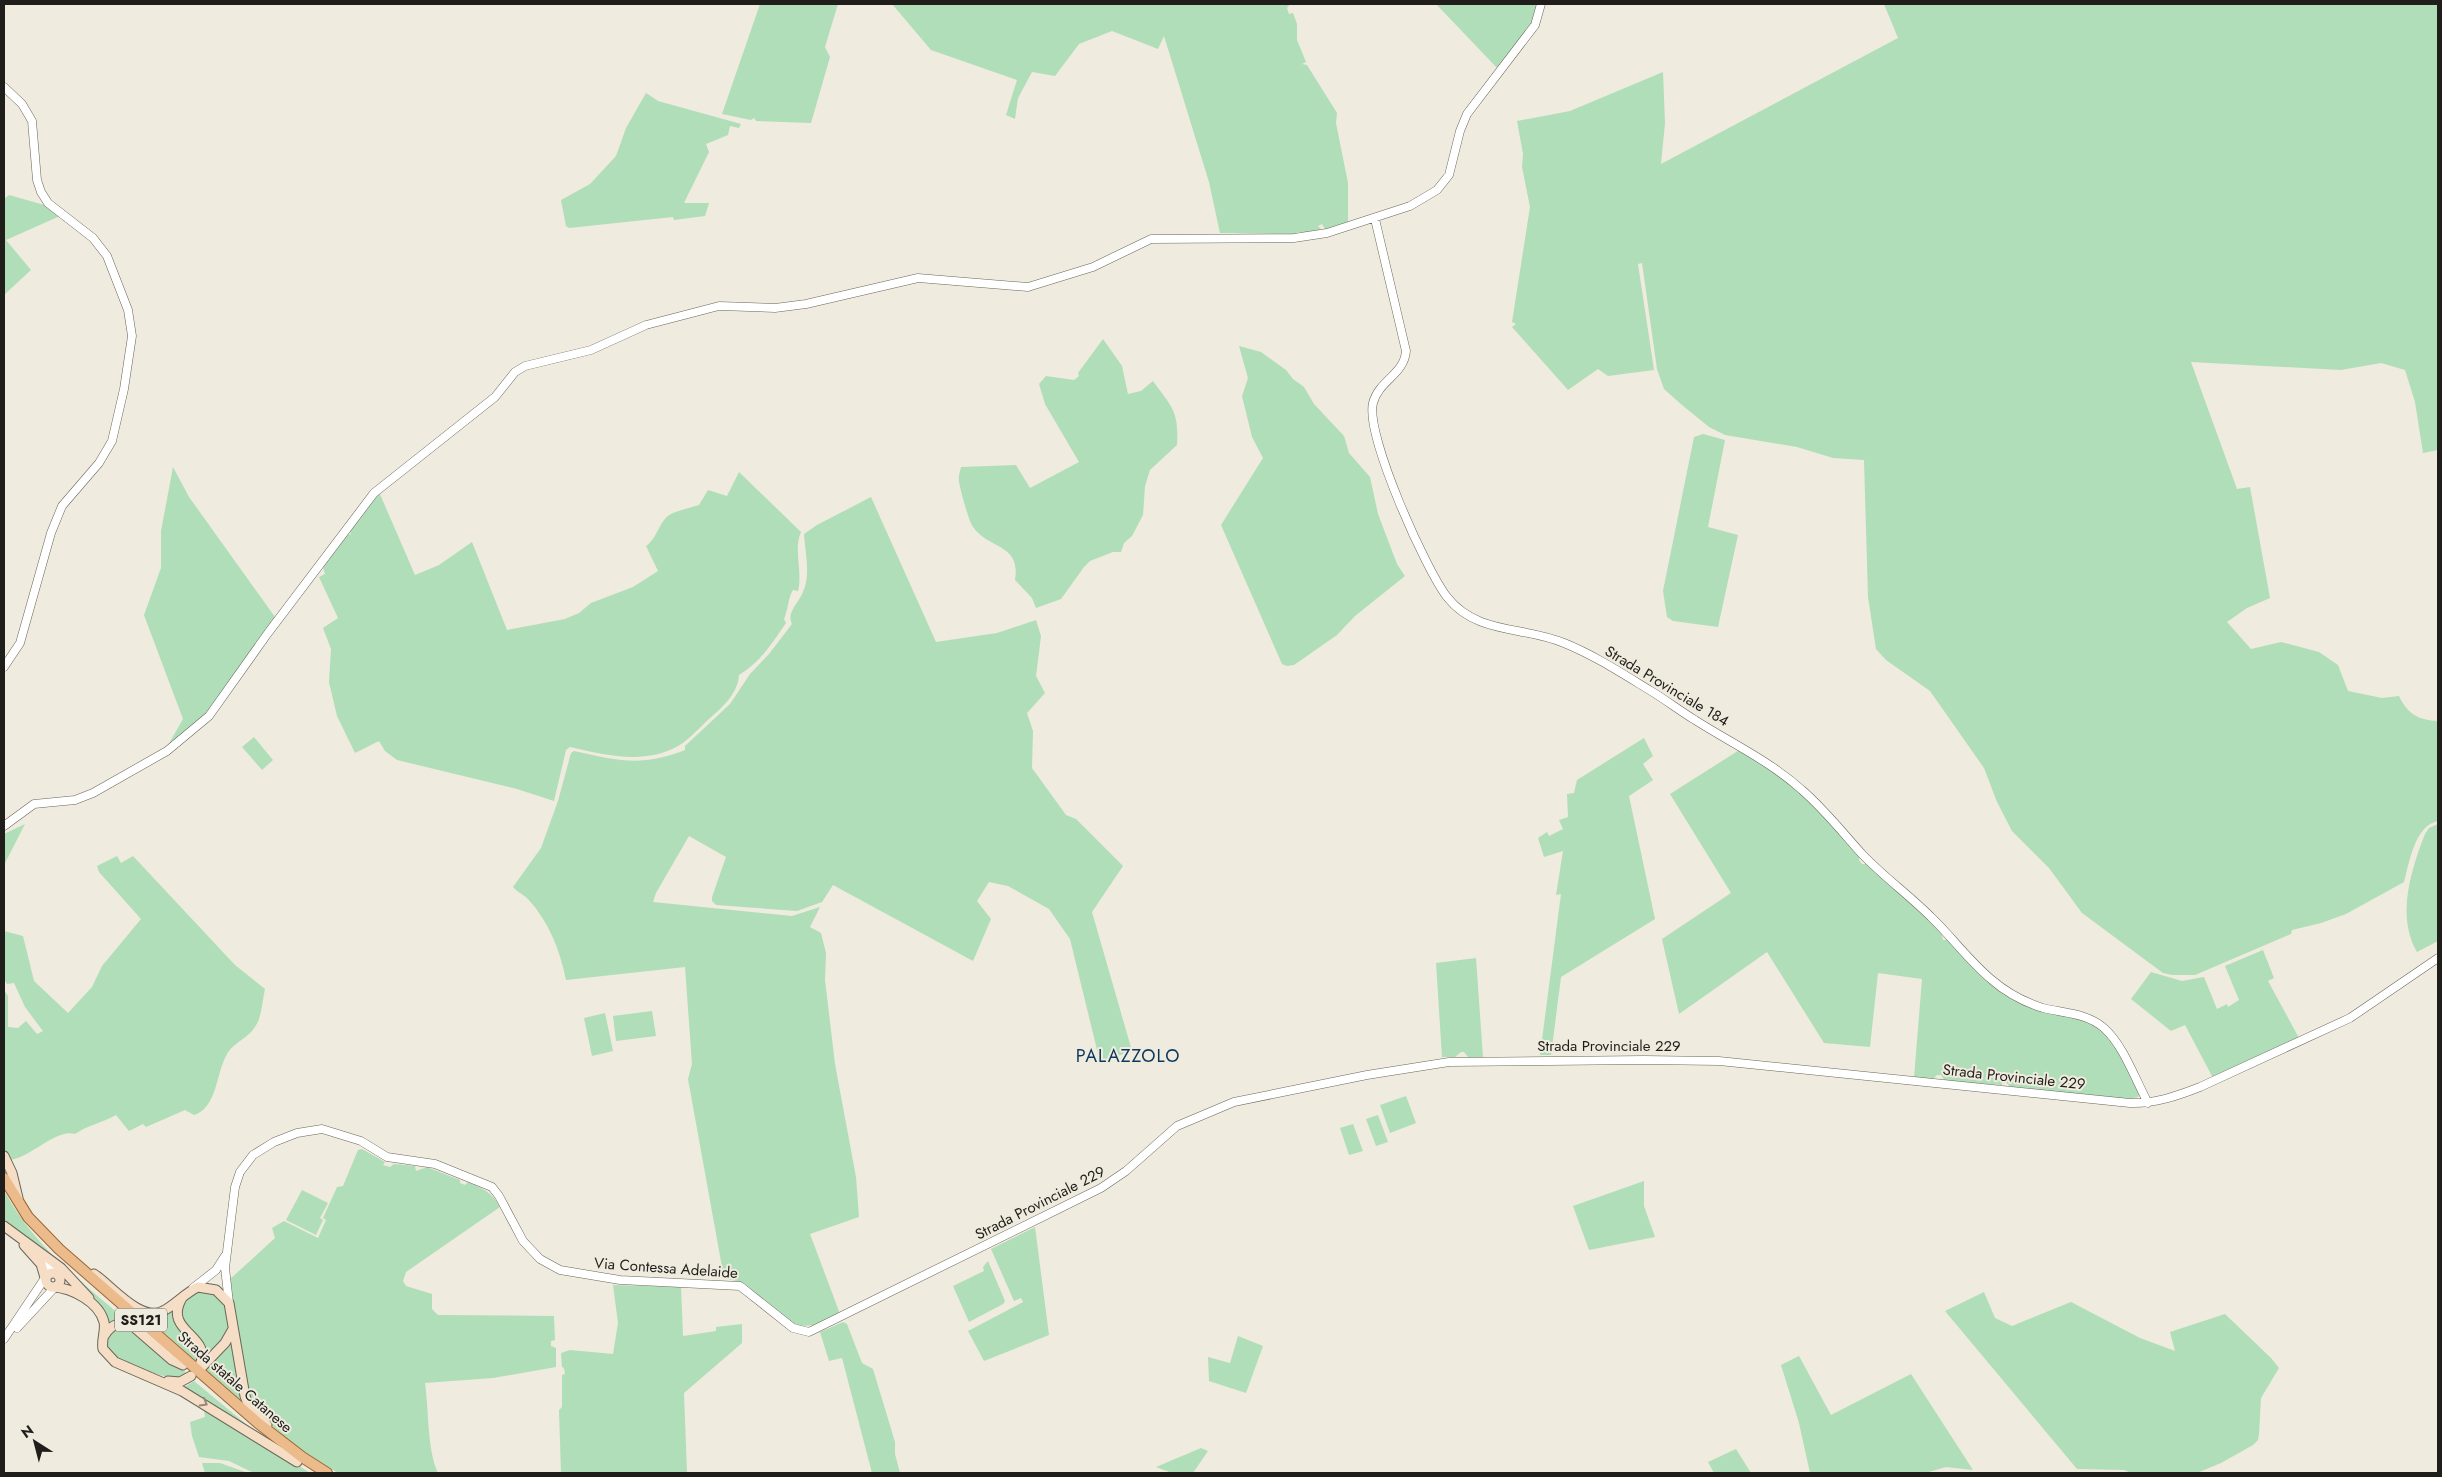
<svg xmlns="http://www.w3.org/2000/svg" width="2442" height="1477" font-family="Jost,sans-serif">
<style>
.green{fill:#b0deb8}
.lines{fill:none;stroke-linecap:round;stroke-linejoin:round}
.tertiary-casing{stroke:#6a665b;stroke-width:9}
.secondary-casing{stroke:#6a665b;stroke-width:11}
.primary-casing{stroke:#9c6733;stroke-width:12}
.tertiary{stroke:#fff;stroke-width:8}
.secondary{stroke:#f5ddc6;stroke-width:9}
.primary{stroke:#ecbb8c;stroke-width:10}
.oneway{stroke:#958779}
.labels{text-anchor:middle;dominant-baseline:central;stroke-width:4;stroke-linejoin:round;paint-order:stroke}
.shield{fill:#efebde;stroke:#5e5c55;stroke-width:1}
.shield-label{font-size:14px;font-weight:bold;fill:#201e1a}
.street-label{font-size:15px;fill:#201e1a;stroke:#efebde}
.quarter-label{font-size:18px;letter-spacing:1px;fill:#0c385d;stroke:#efebde}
</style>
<rect width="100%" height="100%" fill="#efebde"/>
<path class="green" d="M 760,4 L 838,4 L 825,47 L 830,57 L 811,123 L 756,121 L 754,118 L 751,120 L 722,114 Z
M 892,4 L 1290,4 L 1287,8 L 1289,14 L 1293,13 L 1297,24 L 1297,40 L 1306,62 L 1302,64 L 1307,65 L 1337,113 L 1336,123 L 1348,183 L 1348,222 L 1325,229 L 1322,224 L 1318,226 L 1321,230 L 1303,235 L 1302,232 L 1297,232 L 1297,234 L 1220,233 L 1209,182 L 1164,36 L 1158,49 L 1112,31 L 1079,44 L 1055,76 L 1032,72 L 1018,98 L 1015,119 L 1006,115 L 1017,80 L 931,50 Z
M 1436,4 L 1539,4 L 1532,23 L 1498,69 Z
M 1884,4 L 2438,4 L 2438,450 L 2423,453 L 2415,402 L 2405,370 L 2381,363 L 2341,370 L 2191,362 L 2237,489 L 2250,487 L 2270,598 L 2247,608 L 2227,622 L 2251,649 L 2281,642 L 2319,652 L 2338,665 L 2348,691 L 2382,698 L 2399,696 C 2408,715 2419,720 2438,721 L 2438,821 C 2415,825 2409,863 2404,882 L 2346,914 L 2321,923 L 2292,930 L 2291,934 L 2195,975 L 2172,975 L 2163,973 L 2082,913 L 2049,868 L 2012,831 L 1997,802 L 1984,768 L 1930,691 L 1886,660 L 1876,649 L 1868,597 L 1864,460 L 1833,458 L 1797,447 L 1725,435 L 1709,427 L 1682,405 L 1664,389 L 1657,369 L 1642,263 L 1638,264 L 1654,370 L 1608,376 L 1598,369 L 1568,390 L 1512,327 L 1516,324 L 1512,322 L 1530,207 L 1522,167 L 1523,154 L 1517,121 L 1570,111 L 1663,72 L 1665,123 L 1661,164 L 1898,38 Z
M 646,93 L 658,101 L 741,124 L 739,128 L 730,126 L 728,135 L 706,144 L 709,152 L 684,203 L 709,203 L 705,216 L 674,220 L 673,217 L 569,228 L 566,226 L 561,200 L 590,184 L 616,156 L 626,128 Z
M 9,195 L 48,206 L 60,216 L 6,240 L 31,270 L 4,295 L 4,199 Z
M 1103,339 L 1122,366 L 1128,394 L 1141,391 L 1153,381 C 1172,407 1179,411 1177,445 L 1150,470 L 1145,486 L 1143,515 L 1132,536 L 1124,543 L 1121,552 L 1113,552 L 1090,561 L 1084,567 L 1061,599 L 1036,608 L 1032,598 L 1015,580 C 1021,543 989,550 973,527 C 968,519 961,492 959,482 C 958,477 960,472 961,467 L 1016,465 L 1030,488 L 1079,462 L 1045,404 L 1039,384 L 1046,376 L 1074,380 L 1079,376 L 1078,373 Z
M 1239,346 L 1261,352 L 1286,370 L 1293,379 L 1304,387 L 1314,404 L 1344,436 L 1349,453 L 1370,477 L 1378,514 L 1397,564 L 1405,576 L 1355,616 L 1337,635 L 1294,665 L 1287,666 L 1282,664 L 1221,525 L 1263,458 L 1252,437 L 1242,396 L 1248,378 Z
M 1703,434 L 1725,440 L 1708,527 L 1738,535 L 1718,627 L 1673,621 L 1667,617 L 1663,591 L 1694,437 Z
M 173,467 L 189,497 L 275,617 L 210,711 L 167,747 L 183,719 L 144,615 L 161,568 L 161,531 Z
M 739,472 L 801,532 C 793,550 803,571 798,591 L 793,590 C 788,598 788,610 784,619 L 786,623 C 772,643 760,663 739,675 C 738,693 723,707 710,718 C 700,727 690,739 678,746 C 645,765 605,755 570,747 L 566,750 L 554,801 L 517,789 L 397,760 L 385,751 L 379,741 L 355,753 L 337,716 L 329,682 L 331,649 L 323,628 L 338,618 L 319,577 L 325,574 L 323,567 L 346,535 L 351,534 L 350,530 L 379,492 L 415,575 L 439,565 L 472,542 L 507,630 L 565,619 L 579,613 L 591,603 L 633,587 L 658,571 L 646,546 C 658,538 659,520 671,514 C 679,510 690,508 699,505 L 708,490 L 727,496 Z
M 871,497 L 936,642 L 997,633 L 1036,620 L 1041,636 L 1036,676 L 1045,693 L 1027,713 L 1033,731 L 1032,768 L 1066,815 L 1076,819 L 1123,866 L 1092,912 L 1132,1051 L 1100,1062 L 1070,939 L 1049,909 L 1008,886 L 989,882 L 977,901 L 991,919 L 973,961 L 833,885 L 822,902 L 797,911 L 716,905 L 712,901 L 712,897 L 726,857 L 689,836 L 656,893 L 653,902 L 792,916 L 820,907 L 810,927 L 821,933 L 826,953 L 825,980 L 835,1064 L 856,1177 L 859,1217 L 810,1234 L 840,1314 L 817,1325 L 799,1326 L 788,1320 L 744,1283 L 724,1278 L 688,1079 L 692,1064 L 685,967 L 566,980 C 560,950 549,922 528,899 C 523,894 517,892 513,887 L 541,848 L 558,801 L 571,753 L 574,751 C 620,761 641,767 685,750 L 685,746 L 730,704 L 750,674 L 769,654 L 792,624 C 786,612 799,603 803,592 C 811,574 805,553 804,534 L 817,525 Z
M 254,737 L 273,760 L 262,770 L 242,747 Z
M 1644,738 L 1653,756 L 1643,764 L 1653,780 L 1629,796 L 1655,919 L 1561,977 L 1551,1055 L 1540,1055 L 1561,894 L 1556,895 L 1563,851 L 1544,857 L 1538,838 L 1547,832 L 1549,836 L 1563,829 L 1559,820 L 1568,817 L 1567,794 L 1574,793 L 1577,780 Z
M 1741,749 L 1801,792 L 1860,855 L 1859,860 L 1862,864 L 1868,864 L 1941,930 L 1943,940 L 1950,940 L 1994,986 L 2091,1022 C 2116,1039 2126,1068 2139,1094 L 2138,1097 L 2129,1099 L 2010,1087 L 2005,1081 L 2002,1081 L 2002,1085 L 1945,1081 L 1941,1075 L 1937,1075 L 1933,1079 L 1914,1078 L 1922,979 L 1878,973 L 1870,1047 L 1824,1043 L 1767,952 L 1679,1014 L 1662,939 L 1731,893 L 1670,794 Z
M 25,824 L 4,865 L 4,834 Z
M 2438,824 L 2438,941 L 2417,952 C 2396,916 2411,870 2425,834 L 2429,828 Z
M 117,856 L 121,863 L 133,856 L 235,965 L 265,989 C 263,998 262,1010 259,1019 C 251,1040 234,1040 226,1056 C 216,1074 217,1108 194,1115 L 185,1110 L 146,1127 L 143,1124 L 129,1131 L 116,1115 C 100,1124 90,1124 75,1134 C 55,1128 29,1160 8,1160 L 4,1150 L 4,990 L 8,996 L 8,1027 L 18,1028 L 26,1021 L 37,1034 L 43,1031 L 25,1007 L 14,983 L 7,984 L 4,979 L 4,931 L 23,936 L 34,981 L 68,1013 L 92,987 L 102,966 L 141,919 L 99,872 L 97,866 Z
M 2263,950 L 2274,978 L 2268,981 L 2299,1038 L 2213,1078 L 2185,1025 L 2171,1031 L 2131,999 L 2151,972 L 2182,981 L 2204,977 L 2217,1009 L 2227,1004 L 2228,1007 L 2239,1000 L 2225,966 Z
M 1476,958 L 1483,1057 L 1468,1057 L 1464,1052 L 1461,1052 L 1455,1057 L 1442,1057 L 1436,963 Z
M 652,1011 L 656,1036 L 616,1041 L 613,1016 Z
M 605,1013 L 613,1051 L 592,1056 L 584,1018 Z
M 1406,1096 L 1416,1123 L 1390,1133 L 1380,1105 Z
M 1378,1115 L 1388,1142 L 1376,1146 L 1366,1119 Z
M 1353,1124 L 1363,1151 L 1349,1155 L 1340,1128 Z
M 362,1149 L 385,1162 L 383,1165 L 390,1167 L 394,1164 L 415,1166 L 416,1171 L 427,1167 L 460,1180 L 460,1183 L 465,1185 L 468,1182 C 482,1188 493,1193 500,1207 L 406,1272 L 403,1281 L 406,1286 L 432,1294 L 432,1309 L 438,1315 L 554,1316 L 555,1340 L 551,1341 L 551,1346 L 556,1348 L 556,1367 L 493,1378 L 425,1383 C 429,1411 427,1449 438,1473 L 338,1473 L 294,1446 L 254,1409 L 249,1403 L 228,1281 L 275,1238 L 272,1228 L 284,1221 L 318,1238 L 326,1220 L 323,1218 L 337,1187 L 343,1186 L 358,1150 Z
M 1644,1181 L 1644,1206 L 1655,1237 L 1589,1250 L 1573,1206 Z
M 4,1190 C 32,1245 82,1282 128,1322 L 109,1325 L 106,1316 L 64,1268 L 4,1222 Z
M 302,1190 L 328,1203 L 320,1218 L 323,1220 L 316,1235 L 286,1220 Z
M 1035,1227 L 1049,1335 L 984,1361 L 968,1331 L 1023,1302 L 1021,1298 L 1014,1301 L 991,1249 Z
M 988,1261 L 1005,1301 L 1003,1304 L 969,1322 L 953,1286 L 984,1271 L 983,1267 Z
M 613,1285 L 681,1287 L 683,1336 L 716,1331 L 716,1327 L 742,1324 L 742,1343 L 684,1393 L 687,1473 L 561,1473 L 559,1410 L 562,1407 L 562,1375 L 565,1374 L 564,1368 L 562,1367 L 561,1353 L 570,1350 L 613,1354 L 618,1323 Z
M 209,1290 L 226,1304 L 230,1328 L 229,1334 L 204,1363 L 206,1351 L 180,1318 C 183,1296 188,1293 209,1290 Z
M 1984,1292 L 1995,1318 L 2012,1326 L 2071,1302 L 2140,1338 L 2175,1351 L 2170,1332 L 2225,1314 L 2271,1358 L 2279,1368 L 2261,1398 L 2259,1434 L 2258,1440 L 2253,1445 L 2221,1463 L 2197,1473 L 2131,1473 L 2124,1470 L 2077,1469 L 1945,1311 Z
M 176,1305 L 197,1345 L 198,1363 L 144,1315 Z
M 843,1322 L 847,1324 L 862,1363 L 873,1369 L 895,1442 L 895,1454 L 900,1473 L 872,1473 L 842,1358 L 829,1361 L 820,1332 Z
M 127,1326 L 189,1375 C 173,1386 133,1364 116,1357 C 105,1348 105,1341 112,1329 Z
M 1238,1336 L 1263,1346 L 1246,1393 L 1209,1381 L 1208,1357 L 1230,1363 Z
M 233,1337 L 248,1409 L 204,1369 Z
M 1799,1356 L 1831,1415 L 1911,1374 L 1973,1470 L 1946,1467 L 1925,1473 L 1810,1473 L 1799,1423 L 1781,1365 Z
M 194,1381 L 252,1429 L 183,1388 Z
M 203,1404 L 310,1473 L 254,1473 L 229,1461 L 199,1457 L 192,1436 L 190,1422 L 205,1417 Z
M 1201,1448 L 1208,1451 L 1193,1473 L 1172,1473 L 1156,1467 Z
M 1736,1449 L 1751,1473 L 1714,1473 L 1708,1462 Z
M 202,1463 L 220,1463 L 248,1473 L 205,1473 Z"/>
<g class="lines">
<defs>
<path id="tertiary" d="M 4,87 L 22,104 L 32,121 L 37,180 L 41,192 L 48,203 L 93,238 L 107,256 L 128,310 L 132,336 L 124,389 L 112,441 L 99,463 L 62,506 L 51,533 L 20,643 L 4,667
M 1375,219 L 1406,351 C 1404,375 1379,380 1373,403 C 1365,435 1426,570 1447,597 C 1477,635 1524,626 1564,643 C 1594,655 1623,674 1651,691 C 1666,700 1680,711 1695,720 C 1731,743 1770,761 1802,790 C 1824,809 1843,833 1862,854 C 1884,877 1909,895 1931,917 C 1952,937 1970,962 1992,980 C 2007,993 2024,1002 2043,1008 C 2063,1013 2087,1013 2104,1028 C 2124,1046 2135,1079 2148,1103
M 4,826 L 34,804 L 75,800 L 93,793 L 167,751 L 209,716 L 268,633 L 374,493 L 495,397 L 515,372 L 525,366 L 591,350 L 646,325 L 719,306 L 775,308 L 806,304 L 918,278 L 1028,287 L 1093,267 L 1151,239 L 1294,238 L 1327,233 L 1410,206 L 1437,190 L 1449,175 L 1460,131 L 1467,114 L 1535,25 L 1541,4
M 40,1257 L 59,1277
M 193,1288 L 216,1270 L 225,1256
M 229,1303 L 225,1268 L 235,1187 L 240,1172 L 253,1155 L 274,1142 L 297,1133 L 322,1129 L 361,1141 L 387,1157 L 435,1164 L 492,1187 L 499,1196 L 523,1241 L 540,1259 L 560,1270 L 620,1280 L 740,1286 L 793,1328 L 809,1332 L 1101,1188 L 1126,1171 L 1177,1126 L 1234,1102 L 1367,1075 L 1449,1062 L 1644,1060 L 1719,1061 L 2130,1103 C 2154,1104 2177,1096 2200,1087 L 2350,1018 L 2438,958
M 17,1328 L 56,1286
M 4,1339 L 47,1275"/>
<path id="secondary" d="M 4,1156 L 12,1173 L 18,1198
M 4,1226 L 61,1268 L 89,1298
M 24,1245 L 41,1264 L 46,1281
M46 1280a7 7 0 1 1 14 0a7 7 0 1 1-14 0Z
M 94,1274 C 111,1285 141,1323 163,1311 C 175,1305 185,1293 198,1287 L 216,1290 L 229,1303 L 245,1396 L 249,1407 L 267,1425
M 53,1287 C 72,1288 99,1302 104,1322 C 106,1331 101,1340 103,1349 L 115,1362 L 182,1391 L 297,1462
M 182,1298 C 162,1332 213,1335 200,1365
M 104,1336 C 111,1324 122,1320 134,1327 L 172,1360 L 183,1365
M 202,1367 L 225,1343 L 233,1329
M 168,1381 L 180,1382 L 191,1376"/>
<path id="primary" d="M 4,1178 L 28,1217 L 59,1249 L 258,1423 L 302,1457 L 327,1473"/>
</defs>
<use href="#tertiary" class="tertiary-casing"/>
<use href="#secondary" class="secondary-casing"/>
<use href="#primary" class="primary-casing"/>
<use href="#tertiary" class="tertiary"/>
<use href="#secondary" class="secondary"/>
<use href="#primary" class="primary"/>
</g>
<defs><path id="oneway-chevron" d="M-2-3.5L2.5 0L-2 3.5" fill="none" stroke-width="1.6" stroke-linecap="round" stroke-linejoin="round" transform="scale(1.25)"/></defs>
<use class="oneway" href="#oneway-chevron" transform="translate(204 1403) rotate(30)"/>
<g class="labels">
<rect class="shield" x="115" y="1308.5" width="52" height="23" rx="4"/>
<g class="shield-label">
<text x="141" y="1320">SS121</text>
</g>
<g class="street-label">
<text transform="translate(1667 686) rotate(31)">Strada Provinciale 184</text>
<text x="1609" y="1046">Strada Provinciale 229</text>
<text transform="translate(2014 1077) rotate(6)">Strada Provinciale 229</text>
<text transform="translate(1040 1203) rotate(-27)">Strada Provinciale 229</text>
<text transform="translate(666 1268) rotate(4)">Via Contessa Adelaide</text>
<text transform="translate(235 1382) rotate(41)">Strada statale Catanese</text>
</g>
<g class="quarter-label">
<text x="1128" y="1056">PALAZZOLO</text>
</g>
</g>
<rect width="2442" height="1477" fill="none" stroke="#201e1a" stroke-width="10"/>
<g transform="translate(35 1442) rotate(324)" stroke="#efebde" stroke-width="4" paint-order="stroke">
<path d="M0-4L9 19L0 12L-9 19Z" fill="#201e1a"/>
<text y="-8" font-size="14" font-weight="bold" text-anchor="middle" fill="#201e1a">N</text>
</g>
</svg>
